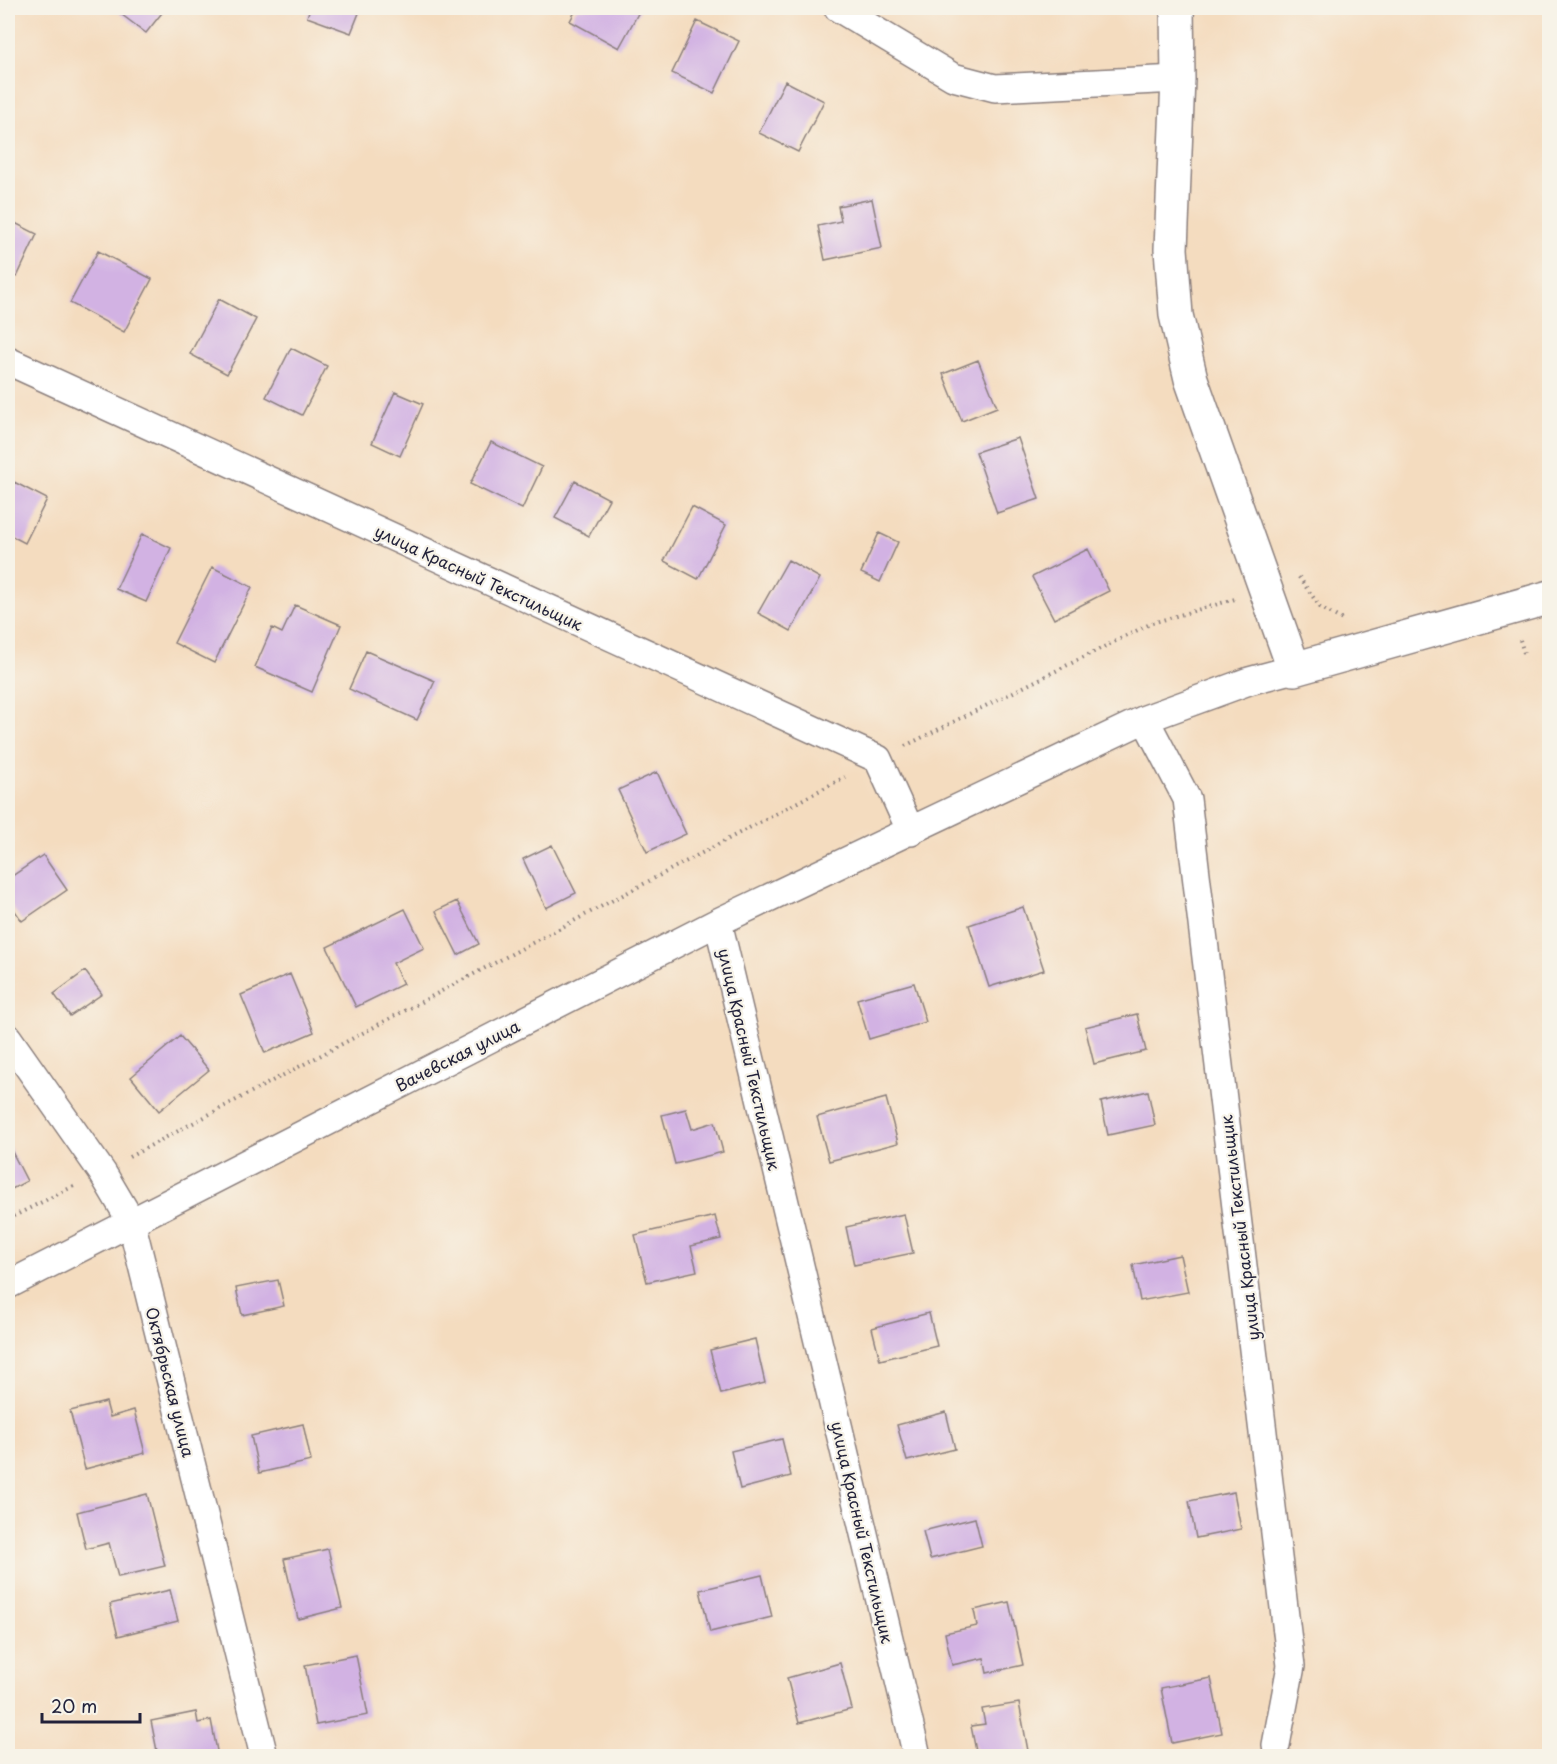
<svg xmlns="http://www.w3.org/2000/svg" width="1557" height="1764" font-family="'Playpen Sans',sans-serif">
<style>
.building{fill:#d2b2e3}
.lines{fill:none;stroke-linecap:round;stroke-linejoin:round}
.minor-casing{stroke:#8b7f7d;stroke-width:30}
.secondary-casing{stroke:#8b7f7d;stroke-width:36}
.path{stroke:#8b7f7d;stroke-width:4;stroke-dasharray:1.5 4.5;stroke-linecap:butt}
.minor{stroke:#fff;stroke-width:27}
.secondary{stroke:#fff;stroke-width:33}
.labels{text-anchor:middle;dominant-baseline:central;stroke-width:4.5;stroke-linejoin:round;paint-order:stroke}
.street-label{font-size:16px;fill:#22223b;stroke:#f7f3e8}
</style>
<rect width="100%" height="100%" fill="#f7f3e8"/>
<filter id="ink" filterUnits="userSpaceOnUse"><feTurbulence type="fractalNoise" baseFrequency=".0167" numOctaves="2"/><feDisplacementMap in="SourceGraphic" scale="12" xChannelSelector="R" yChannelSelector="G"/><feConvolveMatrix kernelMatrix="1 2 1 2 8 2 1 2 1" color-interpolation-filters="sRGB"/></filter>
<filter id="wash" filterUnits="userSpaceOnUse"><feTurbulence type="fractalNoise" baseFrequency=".008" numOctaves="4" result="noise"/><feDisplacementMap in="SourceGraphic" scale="24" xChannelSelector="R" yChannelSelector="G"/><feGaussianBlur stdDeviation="1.35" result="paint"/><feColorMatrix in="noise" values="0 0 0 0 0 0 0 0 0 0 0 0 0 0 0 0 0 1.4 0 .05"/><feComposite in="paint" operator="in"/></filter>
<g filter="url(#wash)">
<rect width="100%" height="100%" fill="#f4dcbf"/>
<g id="blocks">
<path class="building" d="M 113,8 L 163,8 L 165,9 L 146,33 Z
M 310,8 L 361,8 L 351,33 L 307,17 Z
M 577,8 L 641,8 L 619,48 L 570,21 Z
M 697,21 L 739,41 L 714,93 L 672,73 Z
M 785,81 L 824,101 L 798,152 L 759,133 Z
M 872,199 L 882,248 L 825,260 L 818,226 L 841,221 L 838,206 Z
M 9,220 L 37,234 L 17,277 L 8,272 Z
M 98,251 L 152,279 L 124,332 L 70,303 Z
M 219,299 L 256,319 L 227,374 L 190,354 Z
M 291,348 L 327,366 L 302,415 L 266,397 Z
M 978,360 L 997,407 L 962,421 L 943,374 Z
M 395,392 L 423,404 L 400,456 L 372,443 Z
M 1018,438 L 1039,499 L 997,513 L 976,452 Z
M 491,442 L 542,467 L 522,509 L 470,484 Z
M 575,481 L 609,499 L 589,536 L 555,518 Z
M 14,482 L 47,499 L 25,543 L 8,534 L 8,495 Z
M 692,507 L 726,525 L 698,579 L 664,561 Z
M 879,533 L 898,542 L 880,582 L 861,573 Z
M 142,534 L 171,548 L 146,602 L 116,589 Z
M 1088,549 L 1109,591 L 1054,619 L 1032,577 Z
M 788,560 L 820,578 L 791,631 L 758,613 Z
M 212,567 L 252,587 L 214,663 L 174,643 Z
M 295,605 L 341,625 L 312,692 L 255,667 L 272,628 L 282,633 Z
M 366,651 L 435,681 L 417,720 L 349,689 Z
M 657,772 L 686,834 L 647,852 L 618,790 Z
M 552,845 L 576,893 L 546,908 L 523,859 Z
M 43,855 L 67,890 L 22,921 L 8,901 L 8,879 Z
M 457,901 L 479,944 L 458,955 L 436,911 Z
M 1023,907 L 1044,970 L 989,987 L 969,925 Z
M 405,909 L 424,948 L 393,963 L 403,984 L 356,1007 L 327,947 Z
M 85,971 L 102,994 L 70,1016 L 54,994 Z
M 290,974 L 314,1032 L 265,1053 L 241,995 Z
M 914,983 L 926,1022 L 869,1039 L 857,999 Z
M 1137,1014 L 1146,1051 L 1094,1064 L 1085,1027 Z
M 180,1036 L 209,1070 L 159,1111 L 131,1077 Z
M 1148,1091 L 1155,1125 L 1108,1135 L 1101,1102 Z
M 886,1098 L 898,1143 L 829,1161 L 817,1117 Z
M 686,1109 L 692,1129 L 715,1122 L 723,1152 L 675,1164 L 662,1115 Z
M 8,1144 L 27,1181 L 8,1191 Z
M 904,1214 L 913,1253 L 854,1265 L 846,1227 Z
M 715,1216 L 721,1239 L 691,1246 L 697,1271 L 647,1282 L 635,1235 Z
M 1180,1255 L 1188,1292 L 1140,1301 L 1133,1265 Z
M 278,1280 L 284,1306 L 242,1315 L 236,1288 Z
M 929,1313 L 937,1346 L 880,1360 L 872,1328 Z
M 755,1339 L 765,1383 L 721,1394 L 710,1350 Z
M 106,1402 L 110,1417 L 134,1410 L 145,1453 L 85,1469 L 70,1411 Z
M 946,1412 L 955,1449 L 907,1461 L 897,1425 Z
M 303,1424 L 311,1461 L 259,1473 L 251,1436 Z
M 782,1439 L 791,1476 L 740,1489 L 731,1451 Z
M 1234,1492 L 1241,1529 L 1196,1538 L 1189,1501 Z
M 147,1494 L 165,1566 L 118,1577 L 109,1543 L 86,1549 L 77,1512 Z
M 975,1518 L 982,1546 L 930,1559 L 923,1531 Z
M 328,1549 L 342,1608 L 298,1619 L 284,1559 Z
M 762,1575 L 772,1617 L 710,1632 L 700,1590 Z
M 170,1590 L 178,1621 L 118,1636 L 110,1604 Z
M 1009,1602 L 1023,1665 L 987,1673 L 984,1658 L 952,1665 L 945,1633 L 977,1626 L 974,1610 Z
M 356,1655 L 368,1715 L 316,1725 L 305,1665 Z
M 840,1663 L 852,1709 L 799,1723 L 787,1678 Z
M 1211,1678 L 1222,1733 L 1172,1743 L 1161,1688 Z
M 1019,1703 L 1029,1756 L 977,1756 L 971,1726 L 985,1724 L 982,1709 Z
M 196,1712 L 198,1723 L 211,1720 L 218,1756 L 158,1756 L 151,1721 Z"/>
</g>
</g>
<g filter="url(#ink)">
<use href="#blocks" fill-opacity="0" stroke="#8b7f7d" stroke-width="1.5"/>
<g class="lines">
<defs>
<path id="minor" d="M 838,8 L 953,77 L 995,88 L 1178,79
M 8,361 L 878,759 L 911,832
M 1145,719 L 1187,799 L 1291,1666 L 1276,1745
M 718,922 L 917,1756
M 8,1038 L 102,1172 L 131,1221 L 264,1756
M 8,1285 L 718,922 L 1145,719 L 1249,681 L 1294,669"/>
<path id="secondary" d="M 1177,8 L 1178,79 L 1171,249 L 1176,315 L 1191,379 L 1294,669 L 1550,597"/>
</defs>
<use href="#minor" class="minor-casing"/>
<use href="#secondary" class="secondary-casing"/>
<path class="path" d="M 1299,577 L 1320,607 L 1344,621
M 1520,640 L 1524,653
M 905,746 L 1152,623 L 1235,599
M 129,1157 L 845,777
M 8,1219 L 74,1186"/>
<use href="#minor" class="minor"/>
<use href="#secondary" class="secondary"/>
</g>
</g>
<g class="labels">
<g class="street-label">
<text transform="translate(479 577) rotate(25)">улица Красный Текстильщик</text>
<text transform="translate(457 1055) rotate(-27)">Вачевская улица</text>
<text transform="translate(750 1059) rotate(77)">улица Красный Текстильщик</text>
<text transform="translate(1239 1228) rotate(-97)">улица Красный Текстильщик</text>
<text transform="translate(171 1382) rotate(76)">Октябрьская улица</text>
<text transform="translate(863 1532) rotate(77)">улица Красный Текстильщик</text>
</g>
</g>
<rect width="1557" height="1764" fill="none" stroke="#f7f3e8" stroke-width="30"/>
<path d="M42 1713v9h98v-9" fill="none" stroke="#22223b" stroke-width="3"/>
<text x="51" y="1713" font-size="18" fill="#22223b" stroke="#f7f3e8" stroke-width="4.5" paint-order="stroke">20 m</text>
</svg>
